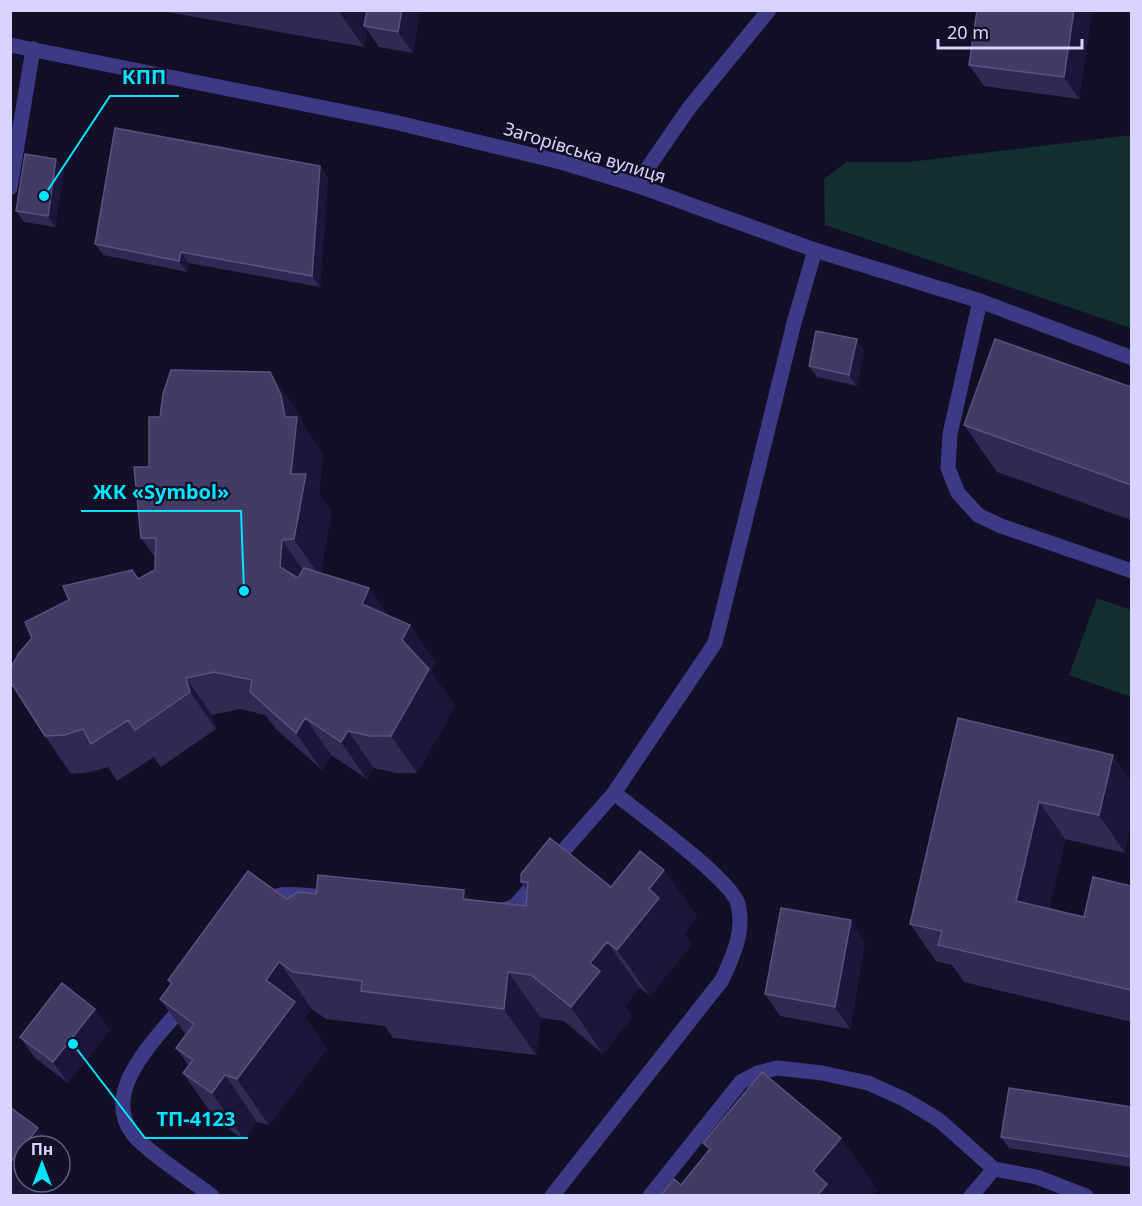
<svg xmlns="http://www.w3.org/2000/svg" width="1142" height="1206" font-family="'Noto Sans',sans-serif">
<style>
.green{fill:#12302f}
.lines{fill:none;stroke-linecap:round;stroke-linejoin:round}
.service{stroke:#3d3a85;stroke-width:15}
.minor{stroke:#3d3a85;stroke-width:15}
.wall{fill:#312854}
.shaded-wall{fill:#1d163a}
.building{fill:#433a66;stroke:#5a527e;stroke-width:1.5}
.labels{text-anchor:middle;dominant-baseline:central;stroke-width:4.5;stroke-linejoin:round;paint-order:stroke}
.street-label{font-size:18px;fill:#d9d4ff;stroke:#130f26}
.leader{fill:none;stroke:#00e5ff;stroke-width:2}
.callout-dot{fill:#00e5ff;stroke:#130f26;stroke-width:2}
.callout-label{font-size:20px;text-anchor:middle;font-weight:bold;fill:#00e5ff;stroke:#130f26;stroke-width:4.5;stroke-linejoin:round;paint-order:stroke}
</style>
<rect width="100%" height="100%" fill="#130f26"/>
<path class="green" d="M 1131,135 L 1131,328 L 825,225 L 824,179 L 846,162 L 909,162 Z
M 1097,598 L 1131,610 L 1131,697 L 1069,675 Z"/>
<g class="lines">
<path class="service" d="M 636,185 L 689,108 L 769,10
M 10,188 L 33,49
M 980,301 L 950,434 L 948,468 L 958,493 L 978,515 L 1001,526 L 1132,571
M 263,904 C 275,890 297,895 314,896
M 498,912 L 515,906 L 614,793 L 715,643 L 794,323 L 815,250
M 185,1003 C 159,1037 100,1088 132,1133 C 143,1149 194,1182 212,1196
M 552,1196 L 722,980 C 733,956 745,931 738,904 C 731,879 638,812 614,793
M 650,1196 L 741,1082 L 758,1073 L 777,1068 L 822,1073 L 868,1083 L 904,1099 L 939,1120 L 994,1169 L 1037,1177 L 1086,1196
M 971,1196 L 994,1169"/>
<path class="minor" d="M 10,45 L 394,122 L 561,162 L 636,185 L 815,250 L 980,301 L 1132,358"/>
</g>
<path class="wall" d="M 156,10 L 420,10 L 413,53 L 379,47 L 367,30 L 364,47 Z
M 977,10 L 1092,10 L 1079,99 L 984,86 L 969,65 Z
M 320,166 L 328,177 L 320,287 L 188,263 L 187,272 L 103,255 L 95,244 Z
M 64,170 L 55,227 L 24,222 L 16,211 Z
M 864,351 L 857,386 L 817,377 L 809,366 Z
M 270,372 L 296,409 L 307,431 L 323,454 L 319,494 L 332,511 L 320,573 L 369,588 L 389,616 L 410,625 L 436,663 L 431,672 L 455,706 L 417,773 L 396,773 L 374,768 L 367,779 L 331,755 L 322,770 L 276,729 L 265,715 L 240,709 L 212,715 L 216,729 L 161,767 L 154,757 L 117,781 L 108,767 L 91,772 L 71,774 L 45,736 L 69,600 L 138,579 L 155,570 L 155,557 L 141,538 L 149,467 L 160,417 Z
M 1131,387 L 1131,520 L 997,472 L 964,425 Z
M 958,718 L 1113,755 L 1125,853 L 1065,839 L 1049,909 L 1084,917 L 1131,886 L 1131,1022 L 964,982 L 952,965 L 936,961 L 910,924 Z
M 664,870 L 697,917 L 684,933 L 692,944 L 650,996 L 640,988 L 625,1006 L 632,1017 L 603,1054 L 564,1021 L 541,1018 L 536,1055 L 393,1038 L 385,1026 L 326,1019 L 312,1009 L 305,1017 L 327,1049 L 269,1125 L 257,1122 L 244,1140 L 216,1120 L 183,1073 L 189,1066 L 176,1048 L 186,1035 L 160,999 L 171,985 L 168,980 L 287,899 L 316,894 L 471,900 L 526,906 L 527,891 L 521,882 L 611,887 Z
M 865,942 L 850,1029 L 780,1016 L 765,994 Z
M 95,1009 L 110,1030 L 68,1083 L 35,1058 L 20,1037 Z
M 1131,1107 L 1131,1167 L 1009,1148 L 1001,1137 Z"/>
<path class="shaded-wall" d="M 338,10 L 371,10 L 364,26 L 367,30 L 364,47 Z
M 402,10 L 420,10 L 413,53 L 398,32 Z
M 1074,10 L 1092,10 L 1079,99 L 1064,77 Z
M 56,159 L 64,170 L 55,227 L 48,216 Z
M 320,166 L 328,177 L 320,287 L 312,276 Z
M 181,252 L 188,263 L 187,272 L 179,261 Z
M 857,339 L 864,351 L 857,386 L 849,375 Z
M 270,372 L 296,409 L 307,431 L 323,454 L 319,494 L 332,511 L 320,577 L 294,539 L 291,474 Z
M 282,540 L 308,577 L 306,604 L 280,567 Z
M 369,588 L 395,625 L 362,604 Z
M 410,625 L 436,663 L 431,672 L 455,706 L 417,773 L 391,736 L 402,640 Z
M 186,678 L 212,715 L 216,729 L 190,692 Z
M 305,718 L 331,755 L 322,770 L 296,733 Z
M 348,731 L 374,768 L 367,779 L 341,742 Z
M 1113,755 L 1131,781 L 1131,824 L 1125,853 L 1099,815 Z
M 1039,802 L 1065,839 L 1042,939 L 1016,901 Z
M 664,870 L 697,917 L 684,933 L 692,944 L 650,996 L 617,950 L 649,889 Z
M 464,890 L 496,936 L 463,899 Z
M 851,920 L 865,942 L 850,1029 L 835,1007 Z
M 607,942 L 640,988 L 625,1006 L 632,1017 L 603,1054 L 571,1007 L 590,963 Z
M 279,962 L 312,1009 L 305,1017 L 327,1049 L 269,1125 L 237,1079 L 266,980 Z
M 508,972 L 541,1018 L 536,1055 L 504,1009 Z
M 95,1009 L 110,1030 L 68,1083 L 53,1062 Z
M 225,1075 L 257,1122 L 244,1140 L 212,1093 Z
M 38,1128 L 50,1146 L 24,1146 L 24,1182 L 51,1182 L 40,1196 L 10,1196 L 10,1163 Z
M 841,1138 L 878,1190 L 873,1196 L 817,1196 L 813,1171 Z
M 60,1160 L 64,1165 L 60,1170 Z"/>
<path class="building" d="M 367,10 L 402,10 L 398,32 L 364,26 Z
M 977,10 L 1074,10 L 1064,77 L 969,65 Z
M 115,128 L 320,166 L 312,276 L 181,252 L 179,261 L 95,244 Z
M 25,154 L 56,159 L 48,216 L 16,211 Z
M 816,331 L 857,339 L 849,375 L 809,366 Z
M 995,339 L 1131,387 L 1131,485 L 964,425 Z
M 171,370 L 270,372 L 281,395 L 285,417 L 297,417 L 291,474 L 306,474 L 294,539 L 282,540 L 280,567 L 298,578 L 304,568 L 369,588 L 362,604 L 410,625 L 402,640 L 429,669 L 391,736 L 370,736 L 348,731 L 341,742 L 305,718 L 296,733 L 250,692 L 252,680 L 214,672 L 186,678 L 190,692 L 135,730 L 128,720 L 91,744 L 83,729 L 65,735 L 45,736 L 10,681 L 10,669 L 19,653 L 32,638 L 25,622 L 69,600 L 63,586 L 132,570 L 138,579 L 155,570 L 156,538 L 141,538 L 134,467 L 149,467 L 149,417 L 160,417 L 163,394 Z
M 958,718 L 1113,755 L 1099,815 L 1039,802 L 1016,901 L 1084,917 L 1093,877 L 1131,886 L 1131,990 L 938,945 L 942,931 L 910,924 Z
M 550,838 L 611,887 L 640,851 L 664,870 L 649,889 L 659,898 L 617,950 L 607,942 L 590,963 L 600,971 L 571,1007 L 531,975 L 508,972 L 504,1009 L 361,991 L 362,981 L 293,972 L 279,962 L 266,980 L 295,1002 L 237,1079 L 225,1075 L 212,1093 L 183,1073 L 193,1060 L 176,1048 L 194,1024 L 160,999 L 172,983 L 168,980 L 248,871 L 287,899 L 298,892 L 316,894 L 318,875 L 464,890 L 463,899 L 526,906 L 528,882 L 521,882 L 521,874 Z
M 781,908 L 851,920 L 835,1007 L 765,994 Z
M 62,983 L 95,1009 L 53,1062 L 20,1037 Z
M 762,1072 L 841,1138 L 813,1171 L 827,1184 L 817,1196 L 660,1196 L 674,1179 L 681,1185 L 710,1149 L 703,1143 Z
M 1009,1088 L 1131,1107 L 1131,1157 L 1001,1137 Z
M 10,1107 L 38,1128 L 10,1163 Z"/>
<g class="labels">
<g class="street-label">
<text transform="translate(585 152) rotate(17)">Загорівська вулиця</text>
</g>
</g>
<path class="leader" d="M44 196L110 96H179M244 591L241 511H81M73 1044L145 1138H248"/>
<g class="callout-dot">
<circle cx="44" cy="196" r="6"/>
<circle cx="244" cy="591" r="6"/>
<circle cx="73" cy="1044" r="6"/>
</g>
<g class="callout-label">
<text x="144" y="84">КПП</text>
<text x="161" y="499">ЖК «Symbol»</text>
<text x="196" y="1126">ТП-4123</text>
</g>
<rect width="1142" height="1206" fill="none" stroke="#d9d4ff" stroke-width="24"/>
<g transform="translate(42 1164)"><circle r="28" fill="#130f26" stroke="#625e7d" stroke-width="1.5"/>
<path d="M0-4.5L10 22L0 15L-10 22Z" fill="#00e5ff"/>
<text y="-9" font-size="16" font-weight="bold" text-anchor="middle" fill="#d9d4ff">Пн</text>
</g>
<path d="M938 39v9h144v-9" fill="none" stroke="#d9d4ff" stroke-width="3"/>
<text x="947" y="39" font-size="18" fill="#d9d4ff" stroke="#130f26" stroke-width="4.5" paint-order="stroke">20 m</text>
</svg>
